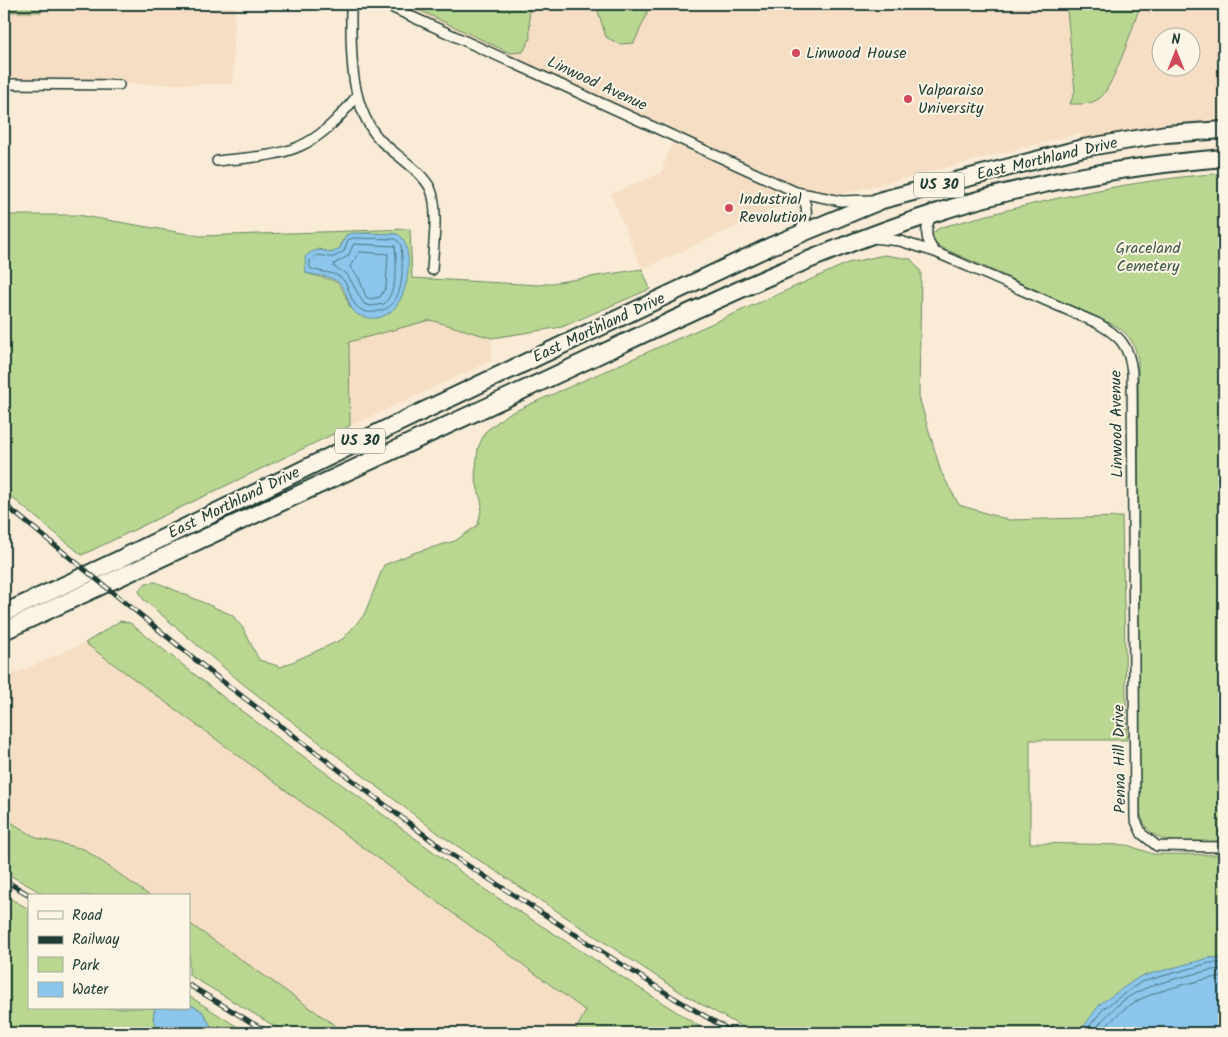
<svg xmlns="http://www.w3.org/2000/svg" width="1228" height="1037" font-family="Kalam,sans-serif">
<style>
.built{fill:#f5dec4;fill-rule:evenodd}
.green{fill:#b9d790;stroke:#6c8a62;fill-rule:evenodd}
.water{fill:#8cc6ec;stroke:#608fa2}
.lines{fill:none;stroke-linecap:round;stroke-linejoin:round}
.shore{stroke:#4b747e;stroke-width:1}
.street-casing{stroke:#1f3d34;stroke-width:12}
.highway-casing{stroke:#1f3d34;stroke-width:20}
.street{stroke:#fcf5e5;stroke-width:9}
.highway{stroke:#fcf5e5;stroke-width:16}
.rail-casing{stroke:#1f3d34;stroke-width:5}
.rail{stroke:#fcf5e5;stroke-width:3;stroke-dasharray:9;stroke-linecap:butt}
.poi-dot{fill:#d1495b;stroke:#fcf5e5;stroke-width:2}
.labels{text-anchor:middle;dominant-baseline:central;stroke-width:4;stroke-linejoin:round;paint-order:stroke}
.shield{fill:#fcf5e5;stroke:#617469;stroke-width:1}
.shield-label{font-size:15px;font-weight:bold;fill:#1f3d34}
.poi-label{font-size:16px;fill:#1f3d34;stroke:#fcf5e5;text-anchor:start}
.street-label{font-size:16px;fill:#1f3d34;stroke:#fcf5e5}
.park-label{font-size:16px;fill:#3e5c46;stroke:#fcf5e5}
</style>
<rect width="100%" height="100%" fill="#f9ebd6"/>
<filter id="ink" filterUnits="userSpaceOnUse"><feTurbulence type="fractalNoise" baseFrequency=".02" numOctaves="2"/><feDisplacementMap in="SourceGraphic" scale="10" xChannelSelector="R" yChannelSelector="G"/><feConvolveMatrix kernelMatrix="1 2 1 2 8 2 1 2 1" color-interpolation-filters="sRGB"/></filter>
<g filter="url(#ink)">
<path class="built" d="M 4,4 L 235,4 L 233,84 L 4,84 Z
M 384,4 L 1224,4 L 1224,130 L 1083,148 L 1081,133 L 834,196 L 796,192 ZM 1160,38 L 1190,38 L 1190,68 L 1160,68 Z
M 672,143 L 738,171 L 797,199 L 642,269 L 611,194 L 661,173 Z
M 430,320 L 492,338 L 491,361 L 350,426 L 349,342 Z
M 85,643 L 587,1012 L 574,1033 L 346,1033 L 189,923 L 189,896 L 150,896 L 84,849 L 37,838 L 4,818 L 4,678 Z"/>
<path class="green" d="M 4,4 L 42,4 L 42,12 L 4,12 Z
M 406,4 L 529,4 L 530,39 L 523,52 L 510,53 Z
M 599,4 L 647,4 L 647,14 L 634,43 L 619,44 L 606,37 L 598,11 Z
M 1069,4 L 1140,4 C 1136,21 1112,89 1100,98 C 1090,105 1081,104 1070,104 L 1075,91 L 1067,10 Z
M 1224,173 L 1224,841 C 1192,841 1149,852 1140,812 L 1138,360 C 1135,344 1130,335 1116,326 L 936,245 L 932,235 L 936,230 L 942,227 C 1035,202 1128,180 1224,173 Z
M 4,215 L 78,215 L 200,236 L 410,229 L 412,278 L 539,285 L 642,269 L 650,289 L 562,327 L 492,338 L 430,320 L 349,342 L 350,426 L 82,555 L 4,491 ZM 364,233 L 397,234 L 350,308 C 338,274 337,283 306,273 L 319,249 L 332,253 L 340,248 L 342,241 Z
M 884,255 L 911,259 L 921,272 L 919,397 L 941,472 L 959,505 L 1009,520 L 1122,517 L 1127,740 L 1030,740 L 1030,843 L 1127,845 L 1153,854 L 1224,855 L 1224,958 L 1209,958 L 1183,966 L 1079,1033 L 753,1033 L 685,995 L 442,836 L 243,684 L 143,599 L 139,591 L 146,583 L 156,582 L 232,615 L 243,628 L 259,660 L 281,667 L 343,639 L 364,615 L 384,565 L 416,552 L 455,541 L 478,525 L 482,505 L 475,477 L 478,448 L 485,432 L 506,415 L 848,263 Z
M 120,621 L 130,623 L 232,704 L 487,891 L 710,1033 L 574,1033 L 586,1011 L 85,643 Z
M 4,818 L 37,838 L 84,849 L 150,896 L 47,896 L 4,872 Z
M 4,895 L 29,909 L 29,1008 L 155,1008 L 153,1018 L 159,1033 L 4,1033 Z
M 189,923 L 346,1033 L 286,1033 L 189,975 Z
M 189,996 L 247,1033 L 215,1033 L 202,1011 L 189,1004 Z"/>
<path class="water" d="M 353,233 L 397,234 C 417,242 412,323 369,318 C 344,315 352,295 339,283 C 331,275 316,276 306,273 L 305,257 C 315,248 320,249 332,253 L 340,248 L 346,235 Z
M 1209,958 L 1224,958 L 1224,1033 L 1079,1033 L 1100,1004 L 1139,977 Z
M 189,1004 L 202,1011 L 215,1033 L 159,1033 L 153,1018 L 155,1008 L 189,1008 Z"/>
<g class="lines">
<path class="shore" d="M 354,238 L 396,239 L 401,245 C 403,266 406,306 379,311 C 372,313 366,313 360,309 C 348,302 351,284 340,277 C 331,271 319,273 310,268 L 310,260 C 318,251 324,258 334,257 L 344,251 L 348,240 Z
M 354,244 L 395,246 C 397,265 398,289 384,304 L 371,306 L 364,304 L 347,274 L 334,267 L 334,264 L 348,256 Z
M 360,252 L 388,254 L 386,287 L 380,297 L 371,299 L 366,297 L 359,278 L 350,267 Z
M 1084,1033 L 1104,1008 L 1141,982 L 1210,963 L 1224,963
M 1092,1033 C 1122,995 1137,989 1182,977 C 1197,974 1209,969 1224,969
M 1101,1033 C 1128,999 1147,995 1186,984 C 1200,981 1210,977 1224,977"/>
<defs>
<path id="street" d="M 351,4 C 351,49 348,107 382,142 C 396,155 424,173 431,190 C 439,210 433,248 432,270
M 384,4 L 796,192 L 841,201 L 870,200
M 4,84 L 119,85
M 217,161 C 286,154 310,155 356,97
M 797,192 C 810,203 808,218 800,231
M 932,214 C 925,228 924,239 935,252
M 873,238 L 900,241 L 935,252 L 1097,323 C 1120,336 1129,345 1132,372 L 1135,819 L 1142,834 L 1157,846 L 1224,847"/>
<path id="highway" d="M 4,613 L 116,561 L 398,423 L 771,246 L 882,200 L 1083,148 L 1166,134 L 1224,130
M 4,631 C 180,550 356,468 532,386 C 664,325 794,259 932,214 C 1026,183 1127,166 1224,158"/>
</defs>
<use href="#street" class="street-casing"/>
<use href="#highway" class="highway-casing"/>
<use href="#street" class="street"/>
<use href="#highway" class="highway"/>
<defs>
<path id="rail" d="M 4,504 L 218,678 L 447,852 L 674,998 L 734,1033
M 4,880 L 31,896
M 189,985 L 269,1033"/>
</defs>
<use href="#rail" class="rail-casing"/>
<use href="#rail" class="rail"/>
</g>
</g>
<g class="poi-dot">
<circle cx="796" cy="53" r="5"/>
<circle cx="908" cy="99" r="5"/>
<circle cx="729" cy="208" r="5"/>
</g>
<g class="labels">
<g class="shield">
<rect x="914" y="172.5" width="50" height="25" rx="4"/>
<rect x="335" y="428.5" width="50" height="25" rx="4"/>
</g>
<g class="shield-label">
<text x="939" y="185">US 30</text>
<text x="360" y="441">US 30</text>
</g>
<g class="poi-label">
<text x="806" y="53">Linwood House</text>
<text x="918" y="90">Valparaiso<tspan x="918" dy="18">University</tspan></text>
<text x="739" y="199">Industrial<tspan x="739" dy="18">Revolution</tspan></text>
</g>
<g class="street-label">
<text transform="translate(597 84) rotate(25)">Linwood Avenue</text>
<text transform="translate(1047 159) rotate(-13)">East Morthland Drive</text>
<text transform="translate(599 328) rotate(-25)">East Morthland Drive</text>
<text transform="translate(1117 424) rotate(-91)">Linwood Avenue</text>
<text transform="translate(234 503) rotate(-26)">East Morthland Drive</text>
<text transform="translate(1120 759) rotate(-91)">Penna Hill Drive</text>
</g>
<g class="park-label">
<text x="1148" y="248">Graceland<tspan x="1148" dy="18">Cemetery</tspan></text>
</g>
</g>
<rect width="1228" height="1037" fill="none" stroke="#fcf5e5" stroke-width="20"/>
<rect x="10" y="10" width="1208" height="1017" fill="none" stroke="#1f3d34" stroke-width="2" filter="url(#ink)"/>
<rect x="28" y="894" width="162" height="115" fill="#fcf5e5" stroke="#a4ab9e"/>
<rect x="38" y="911" width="25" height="8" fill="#fcf5e5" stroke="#a4ab9e"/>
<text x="72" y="920" font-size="15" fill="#1f3d34">Road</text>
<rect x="38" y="936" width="25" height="8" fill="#1f3d34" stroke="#a4ab9e"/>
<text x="72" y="944" font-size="15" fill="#1f3d34">Railway</text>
<rect x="38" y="957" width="25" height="15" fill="#b9d790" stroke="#a4ab9e"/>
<text x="72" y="970" font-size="15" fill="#1f3d34">Park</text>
<rect x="38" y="982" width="25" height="15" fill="#8cc6ec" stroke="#a4ab9e"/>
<text x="72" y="994" font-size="15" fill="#1f3d34">Water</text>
<g transform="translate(1176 52)"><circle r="24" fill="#fcf5e5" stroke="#a4ab9e"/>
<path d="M0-4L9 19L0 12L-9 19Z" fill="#d1495b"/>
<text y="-8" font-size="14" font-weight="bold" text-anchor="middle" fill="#1f3d34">N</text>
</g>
</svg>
